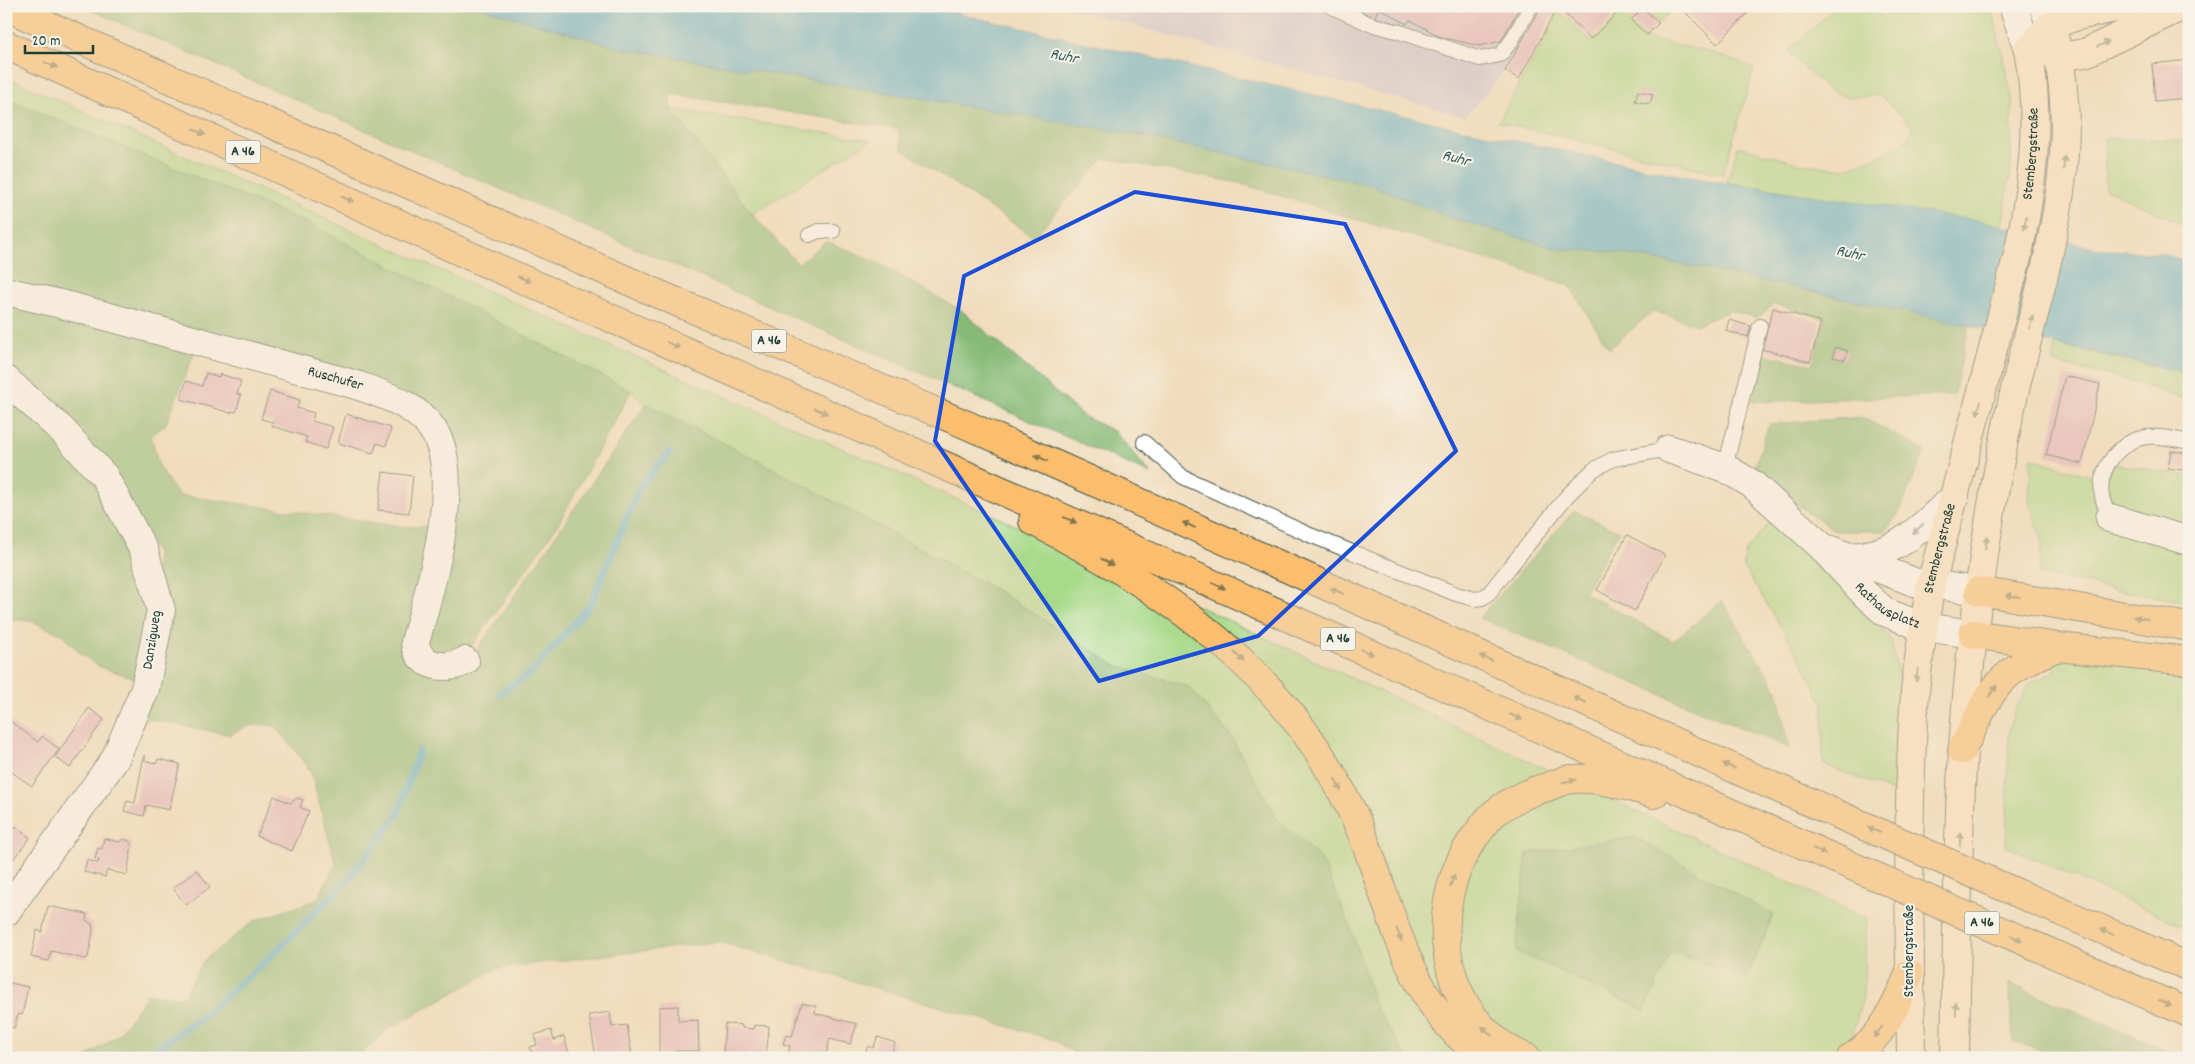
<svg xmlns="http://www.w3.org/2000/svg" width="2195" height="1064" font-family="Dekko,sans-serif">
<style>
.industrial{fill:#c9bfd7}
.green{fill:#a8da8a;stroke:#648c5f;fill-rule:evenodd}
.forest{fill:#86ba76;stroke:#527c55}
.water{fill:#51adcf;stroke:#387582}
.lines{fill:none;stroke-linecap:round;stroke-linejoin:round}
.stream{stroke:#51adcf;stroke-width:7}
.building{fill:#e1abbe}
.service-casing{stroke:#3e5549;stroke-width:16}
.minor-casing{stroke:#3e5549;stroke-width:30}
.tertiary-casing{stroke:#3e5549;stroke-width:30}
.secondary-casing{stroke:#3e5549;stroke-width:30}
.motorway-casing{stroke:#3e5549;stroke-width:30}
.service{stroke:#fff;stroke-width:14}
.minor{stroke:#fff;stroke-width:28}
.tertiary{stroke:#fff;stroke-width:28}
.secondary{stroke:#fde5c5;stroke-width:28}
.motorway{stroke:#fbbd6e;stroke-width:28}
.motorway-bridge-casing{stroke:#3e5549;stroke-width:30;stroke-linecap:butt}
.motorway-bridge{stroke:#fbbd6e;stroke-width:28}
.oneway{fill:#8e917c}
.oneway2{fill:#82774e}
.oneway3{fill:#8f9e9a}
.marked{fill:none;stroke:#1d4ed8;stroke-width:4;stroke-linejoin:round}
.labels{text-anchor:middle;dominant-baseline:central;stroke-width:4;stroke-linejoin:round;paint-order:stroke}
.shield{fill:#f7f3e8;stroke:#60746a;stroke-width:1}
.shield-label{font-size:14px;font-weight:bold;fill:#1f3d34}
.street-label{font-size:15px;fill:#1f3d34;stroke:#f7f3e8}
.water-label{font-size:16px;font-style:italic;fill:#2c595b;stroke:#f7f3e8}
</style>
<rect width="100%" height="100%" fill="#f7f3e8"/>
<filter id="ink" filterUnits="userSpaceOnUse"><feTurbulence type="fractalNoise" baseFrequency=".02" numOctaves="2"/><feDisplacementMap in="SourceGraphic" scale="10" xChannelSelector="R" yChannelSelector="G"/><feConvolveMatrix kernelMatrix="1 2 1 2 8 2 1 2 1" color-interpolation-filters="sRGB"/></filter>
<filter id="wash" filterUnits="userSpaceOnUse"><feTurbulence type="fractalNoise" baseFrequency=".0096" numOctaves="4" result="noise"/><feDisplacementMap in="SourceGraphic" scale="20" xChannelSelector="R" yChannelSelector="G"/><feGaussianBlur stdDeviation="1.12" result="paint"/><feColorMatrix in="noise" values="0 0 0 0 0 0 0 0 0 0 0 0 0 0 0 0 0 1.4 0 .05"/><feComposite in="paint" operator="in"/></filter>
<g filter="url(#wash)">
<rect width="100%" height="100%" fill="#f1ddbe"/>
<path class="industrial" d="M 1062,6 L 1540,6 L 1500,77 L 1465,117 Z"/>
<path class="green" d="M 1617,6 L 1675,6 L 1659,23 L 1643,8 L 1631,20 Z
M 1837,6 L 1872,6 L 1883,18 L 1894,6 L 1989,6 L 1994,17 L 2012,98 L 2011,168 L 2002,226 L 1727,182 L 1738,146 L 1797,163 L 1844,169 L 1880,156 L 1908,139 L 1913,127 L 1880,95 L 1849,98 L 1827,89 L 1792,56 L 1789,50 Z
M 1560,12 L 1591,42 L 1621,14 L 1646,38 L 1713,53 L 1754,68 L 1723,174 L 1498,122 Z
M 6,77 L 1206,610 L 1867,919 L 1863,996 L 1851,1041 L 1852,1058 L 1407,1058 L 1375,1006 L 1350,926 L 1321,859 L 1278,820 L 1230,735 L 1189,687 L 1115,665 L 996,590 L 763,463 L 646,404 L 631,391 L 305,222 L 6,99 ZM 1773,915 L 1747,978 L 1671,952 Z
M 670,109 L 871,140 L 752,214 Z
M 2105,138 L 2189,141 L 2189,227 L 2105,189 Z
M 2055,345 L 2189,373 L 2189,401 L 2129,380 L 2053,363 Z
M 2031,458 L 2103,480 L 2113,464 L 2189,476 L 2189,602 L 2116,590 L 2039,573 L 2042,539 L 2029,503 Z
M 1772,519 L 1866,606 L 1891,640 L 1899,681 L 1896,793 L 1823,764 L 1823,704 L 1796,651 L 1743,566 L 1746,551 Z
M 2072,658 L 2189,672 L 2189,929 L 2006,846 L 2009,729 L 2013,714 L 2029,684 L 2055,671 L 2054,661 Z"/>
<path class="forest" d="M 82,6 L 476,6 L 621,48 L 1128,133 L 1371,185 L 1452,218 L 1560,249 L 1614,252 L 1718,271 L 1969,325 L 1954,395 L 1752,402 L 1763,354 L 1812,365 L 1825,319 L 1773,304 L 1758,318 L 1729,311 L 1697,325 L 1653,311 L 1609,349 L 1569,285 L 1239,183 L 1104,158 L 1034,237 L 902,149 L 898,129 L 670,94 L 670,109 L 752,214 L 798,264 L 826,241 L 878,263 L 962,311 L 1083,416 L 1115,432 L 1151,474 Z
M 6,99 L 305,222 L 631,391 L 557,526 L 463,658 L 427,655 L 447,518 L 423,412 L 6,287 Z
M 6,296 L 197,346 L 166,424 L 151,436 L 159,467 L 178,495 L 407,527 L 435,526 L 413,644 L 469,662 L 646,404 L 763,463 L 996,590 L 1115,665 L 1189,687 L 1230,735 L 1278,820 L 1321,859 L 1350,926 L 1375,1006 L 1407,1058 L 1082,1058 L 1054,1040 L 719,942 L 498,968 L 385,1031 L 358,1058 L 85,1058 L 119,1034 L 148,994 L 183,997 L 204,960 L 254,921 L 317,900 L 336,864 L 310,770 L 276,726 C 258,723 245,725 230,735 L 144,718 L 157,553 L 6,367 Z
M 6,388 L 77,457 L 125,529 L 149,607 L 137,679 L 100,667 L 80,653 L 61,634 L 31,621 L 6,619 Z
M 1862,417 L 1925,451 L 1899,513 L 1885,531 L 1836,531 L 1799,506 L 1755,466 L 1769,424 Z
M 1574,511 L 1619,531 L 1584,593 L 1673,641 L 1722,601 L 1777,690 L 1789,748 L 1479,618 Z
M 1635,837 L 1773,915 L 1747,978 L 1671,952 L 1645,1010 L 1516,951 L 1527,853 Z
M 2009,983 L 2184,1058 L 2063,1058 L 2013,1041 Z"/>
<path class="water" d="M 476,6 L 909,6 L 956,13 L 1493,136 L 1688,177 L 1977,220 L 2099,249 L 2162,254 L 2189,262 L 2189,373 L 1718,271 L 1614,252 L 1560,249 L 1452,218 L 1371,185 L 1128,133 L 621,48 Z"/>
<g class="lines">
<path class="stream" d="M 499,694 L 533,671 L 591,604 L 640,486 L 669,453
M 143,1058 L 201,1018 L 272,955 L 348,880 L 397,816 L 419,751"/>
</g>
<g id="blocks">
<path class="building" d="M 1352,6 L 1520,6 L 1501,41 L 1479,46 L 1441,37 L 1410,20 L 1407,24 L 1379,8 L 1374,18 Z
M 1542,6 L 1558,6 L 1519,79 L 1505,71 Z
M 1563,6 L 1616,6 L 1620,10 L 1591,39 L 1560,9 Z
M 1679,6 L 1755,6 L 1717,44 Z
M 1643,8 L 1659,23 L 1647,35 L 1631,20 Z
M 2189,60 L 2189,98 L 2155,101 L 2152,64 Z
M 1638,91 L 1653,94 L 1650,104 L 1635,101 Z
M 1773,308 L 1821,322 L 1810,362 L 1762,349 Z
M 1729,320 L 1751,326 L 1748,337 L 1726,331 Z
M 1835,347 L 1848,351 L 1845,360 L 1833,357 Z
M 206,373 L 219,377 L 220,374 L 241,381 L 237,394 L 241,395 L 236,412 L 232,411 L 231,413 L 181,399 L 186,381 L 202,386 Z
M 2065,376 L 2100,384 L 2082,464 L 2046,455 Z
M 270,391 L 300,400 L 297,408 L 314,413 L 312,421 L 333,427 L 326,449 L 305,442 L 307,437 L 272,426 L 273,422 L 261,419 Z
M 346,414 L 391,428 L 386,446 L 377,443 L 373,453 L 338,443 Z
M 2171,451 L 2189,453 L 2189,471 L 2168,468 Z
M 383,472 L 413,476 L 409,513 L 378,510 Z
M 1627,535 L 1665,555 L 1635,611 L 1597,590 Z
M 89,708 L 104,719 L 70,768 L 55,757 Z
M 6,718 L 38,742 L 42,736 L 59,749 L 32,786 L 6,768 Z
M 144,755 L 145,756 L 145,761 L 157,763 L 158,759 L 180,764 L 169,810 L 146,805 L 144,816 L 124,811 L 127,801 L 135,803 Z
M 274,796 L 290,803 L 297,798 L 303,800 L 300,807 L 309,811 L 292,851 L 257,836 Z
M 15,826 L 30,838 L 6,868 L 6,836 Z
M 104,838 L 119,842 L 123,839 L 129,841 L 132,845 L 127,875 L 107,870 L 105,877 L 84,872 L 87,860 L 98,863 L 99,860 L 95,859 L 98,848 L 102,849 Z
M 197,870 L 210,887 L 186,905 L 173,888 Z
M 48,906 L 87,914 L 86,920 L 92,924 L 93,931 L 88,958 L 85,959 L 51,951 L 49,961 L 31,957 L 37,930 L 42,932 Z
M 6,982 L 28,987 L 22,1015 L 18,1014 L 14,1028 L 6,1026 Z
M 802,1003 L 816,1006 L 815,1013 L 857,1024 L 850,1044 L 830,1039 L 825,1058 L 787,1058 L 790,1046 L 783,1044 L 786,1035 L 792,1036 Z
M 678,1006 L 678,1021 L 698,1020 L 699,1051 L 675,1051 L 676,1054 L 659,1055 L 659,1007 Z
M 610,1012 L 612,1027 L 627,1025 L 632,1057 L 596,1058 L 589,1015 Z
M 725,1024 L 742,1025 L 742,1028 L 753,1029 L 754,1025 L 769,1026 L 766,1058 L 748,1054 L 747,1056 L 723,1055 Z
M 551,1030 L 554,1040 L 564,1036 L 570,1058 L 534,1058 L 530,1047 L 537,1045 L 534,1035 Z
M 878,1037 L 895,1043 L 891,1054 L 899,1058 L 863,1058 L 868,1046 L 873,1048 Z"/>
</g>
</g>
<g filter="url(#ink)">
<use href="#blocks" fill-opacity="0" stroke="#3e5549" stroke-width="1"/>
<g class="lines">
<defs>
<path id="service" d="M 1330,6 L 1370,24 L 1400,32 L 1480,59 L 1500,55 L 1510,43 L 1531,6
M 809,235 L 819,231 L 833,231
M 1144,442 L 1183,477 L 1310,535 L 1456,594 L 1475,599 L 1482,598 L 1489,593 L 1567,496 L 1593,470 L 1613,459 L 1669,449
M 1725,468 L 1760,326
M 2110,518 C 2107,511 2103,503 2102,496 C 2097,469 2120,440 2147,437 C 2161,436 2175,439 2189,442"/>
<g id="minor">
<path id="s1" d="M 6,291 L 69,306 L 353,384 C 385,395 423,406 438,439 C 460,488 430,591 415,642 C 417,667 447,671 465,661"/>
<path d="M 6,380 L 62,430 L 104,476 L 144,551 L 161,610 L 145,689 L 115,759 L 6,912"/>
<path id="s2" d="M 1669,449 L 1725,468 L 1752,484 L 1820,545 L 1865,594 L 1885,612 L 1923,627 L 1973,634"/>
<path d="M 2110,518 L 2189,541"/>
<path d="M 1828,549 L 1914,582 L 1979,591"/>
<path d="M 1848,557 C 1901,555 1917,529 1955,497"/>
</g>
<path id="tertiary" d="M 2013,6 L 2028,49
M 2043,6 L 2051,25"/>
<g id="secondary">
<path d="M 2039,37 L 2051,25 L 2077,16 L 2125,6"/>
<path d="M 2044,52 L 2060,57 L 2085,53 L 2183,6"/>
<path id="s3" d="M 1911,1058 C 1910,936 1906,814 1915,693 C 1918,656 1925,620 1931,584 L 2018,254 C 2033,183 2041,120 2028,49"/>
<path d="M 1955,1058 C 1958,902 1956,746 1979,592 C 1988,523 2000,453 2016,385 C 2045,265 2087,149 2051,25"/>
</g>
<path id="motorway" d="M 6,7 L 665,297 L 967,425 L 1773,786
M 6,45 L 479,260 L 1774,832
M 1033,521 C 1151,582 1264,656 1332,774 C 1344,795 1357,819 1365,842 C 1395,919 1411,1011 1487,1058
M 1979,591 L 2189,627
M 1973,634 L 2058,647 L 2189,661
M 1962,750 C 1990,693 1995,671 2058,647
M 2015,892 L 2189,967
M 1527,1058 C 1439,1022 1423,907 1476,835 C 1482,828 1488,818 1496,812 C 1510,801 1529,792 1547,787 C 1555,784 1564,780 1572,779 C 1600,777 1628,786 1654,794
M 1851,1058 C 1882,1039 1896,1006 1909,974"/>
</defs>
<use href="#service" class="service-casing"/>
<use href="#minor" class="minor-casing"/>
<use href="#tertiary" class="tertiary-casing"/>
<use href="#secondary" class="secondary-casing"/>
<use href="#motorway" class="motorway-casing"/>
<use href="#service" class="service"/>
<use href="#minor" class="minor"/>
<use href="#tertiary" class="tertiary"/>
<use href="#secondary" class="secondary"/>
<use href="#motorway" class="motorway"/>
<defs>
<path id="motorway-bridge" d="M 1773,786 L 2015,892
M 1774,832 L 2189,1013"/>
</defs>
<use href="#motorway-bridge" class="motorway-bridge-casing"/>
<use href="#motorway-bridge" class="motorway-bridge"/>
</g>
<defs><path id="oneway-solid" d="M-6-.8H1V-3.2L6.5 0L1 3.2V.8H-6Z" transform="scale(1.25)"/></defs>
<g class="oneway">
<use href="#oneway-solid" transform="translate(2103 44) rotate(-25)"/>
<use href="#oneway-solid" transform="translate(2064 163) rotate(-87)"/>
<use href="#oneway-solid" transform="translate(2025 223) rotate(101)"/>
<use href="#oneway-solid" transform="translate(2031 322) rotate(-76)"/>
<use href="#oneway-solid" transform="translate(1979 408) rotate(105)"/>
<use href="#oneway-solid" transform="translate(1986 543) rotate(-81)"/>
<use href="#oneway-solid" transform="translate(1917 675) rotate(97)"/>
<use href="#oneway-solid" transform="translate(1960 839) rotate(-89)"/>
<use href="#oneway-solid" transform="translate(1956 1009) rotate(-89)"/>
</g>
<g class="oneway2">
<use href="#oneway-solid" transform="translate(51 65) rotate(24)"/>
<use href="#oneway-solid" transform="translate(199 132) rotate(24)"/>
<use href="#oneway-solid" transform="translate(347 199) rotate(24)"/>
<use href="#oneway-solid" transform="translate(524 279) rotate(24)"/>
<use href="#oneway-solid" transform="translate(673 345) rotate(24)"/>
<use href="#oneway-solid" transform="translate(821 411) rotate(24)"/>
<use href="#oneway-solid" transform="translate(1041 458) rotate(-156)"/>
<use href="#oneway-solid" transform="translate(1070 520) rotate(24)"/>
<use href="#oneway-solid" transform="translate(1189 525) rotate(-156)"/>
<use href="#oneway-solid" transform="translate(1107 562) rotate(30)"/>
<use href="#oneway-solid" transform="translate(1219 586) rotate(24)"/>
<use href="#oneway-solid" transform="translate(1337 591) rotate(-156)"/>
<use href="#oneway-solid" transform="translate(2013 596) rotate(-171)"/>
<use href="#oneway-solid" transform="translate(2141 618) rotate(-170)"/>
<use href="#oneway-solid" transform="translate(1367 652) rotate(24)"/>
<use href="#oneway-solid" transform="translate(1239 657) rotate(43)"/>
<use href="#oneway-solid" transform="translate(1486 658) rotate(-156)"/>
<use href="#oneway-solid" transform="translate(1993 691) rotate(-56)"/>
<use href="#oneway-solid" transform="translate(1580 700) rotate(-156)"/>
<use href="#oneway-solid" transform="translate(1516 717) rotate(24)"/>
<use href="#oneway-solid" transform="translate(1729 766) rotate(-156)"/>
<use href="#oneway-solid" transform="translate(1569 781) rotate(-11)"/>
<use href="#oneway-solid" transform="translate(1338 785) rotate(63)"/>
<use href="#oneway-solid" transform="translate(1874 830) rotate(-156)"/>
<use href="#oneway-solid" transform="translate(1819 851) rotate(24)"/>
<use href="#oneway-solid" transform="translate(1452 881) rotate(-71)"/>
<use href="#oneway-solid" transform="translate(2107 932) rotate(-156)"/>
<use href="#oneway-solid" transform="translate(1399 935) rotate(70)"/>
<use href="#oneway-solid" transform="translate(2016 938) rotate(24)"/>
<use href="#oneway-solid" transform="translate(2165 1003) rotate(24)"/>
<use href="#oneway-solid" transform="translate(1487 1031) rotate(-137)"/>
<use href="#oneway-solid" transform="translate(1878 1032) rotate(128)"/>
</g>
<use class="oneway3" href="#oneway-solid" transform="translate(1918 529) rotate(139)"/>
</g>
<path d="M0 0H2195V1064H0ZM 1135,192 L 1345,224 L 1456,451 L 1258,636 L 1099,681 L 935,441 L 964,276 Z" fill="#f1ddbe" fill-opacity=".55" fill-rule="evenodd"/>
<path class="marked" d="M 1135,192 L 1345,224 L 1456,451 L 1258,636 L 1099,681 L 935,441 L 964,276 Z"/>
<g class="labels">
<g class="shield">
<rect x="225.5" y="140.5" width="35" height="23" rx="4"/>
<rect x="751.5" y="329.5" width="35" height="23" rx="4"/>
<rect x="1320.5" y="627.5" width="35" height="23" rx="4"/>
<rect x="1964.5" y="911.5" width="35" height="23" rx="4"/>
</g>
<g class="shield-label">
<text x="243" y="152">A 46</text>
<text x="769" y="341">A 46</text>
<text x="1338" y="639">A 46</text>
<text x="1982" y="923">A 46</text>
</g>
<g class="street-label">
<text stroke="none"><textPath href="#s3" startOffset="918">Stembergstraße</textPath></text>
<text stroke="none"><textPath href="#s1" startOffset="341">Ruschufer</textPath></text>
<text stroke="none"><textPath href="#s3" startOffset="512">Stembergstraße</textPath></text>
<text stroke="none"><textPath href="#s2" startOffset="274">Rathausplatz</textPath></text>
<text transform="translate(153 640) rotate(-81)">Danzigweg</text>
<text transform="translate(1910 951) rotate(-90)">Stembergstraße</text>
</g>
<g class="water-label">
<text transform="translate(1064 57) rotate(12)">Ruhr</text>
<text transform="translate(1456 159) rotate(15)">Ruhr</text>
<text transform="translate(1850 254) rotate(13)">Ruhr</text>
</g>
</g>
<rect width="2195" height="1064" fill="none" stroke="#f7f3e8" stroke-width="25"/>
<path d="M25 45v8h68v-8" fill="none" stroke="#1f3d34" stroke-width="2.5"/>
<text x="32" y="45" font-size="15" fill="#1f3d34" stroke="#f7f3e8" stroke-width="4" paint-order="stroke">20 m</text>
</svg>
